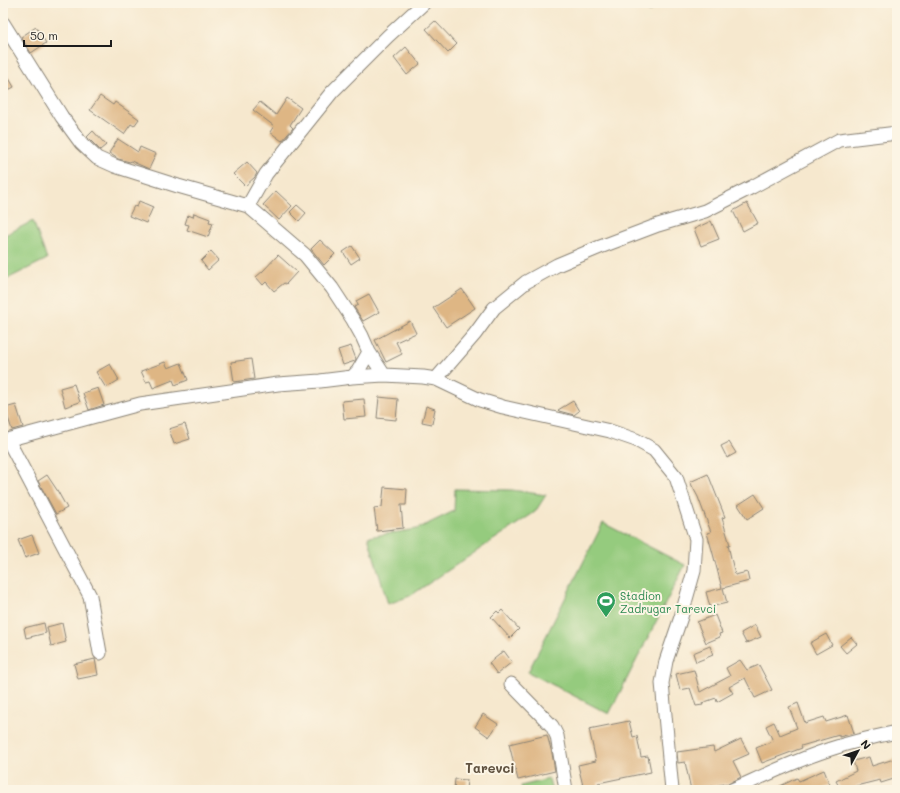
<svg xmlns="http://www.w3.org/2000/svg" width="900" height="793" font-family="Mali,sans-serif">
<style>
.green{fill:#95cb7e;stroke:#58744d}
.forest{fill:#78af6d;stroke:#4a6644}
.building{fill:#deb684}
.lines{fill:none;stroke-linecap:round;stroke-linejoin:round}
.minor-casing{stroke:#898275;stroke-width:15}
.minor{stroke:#fff;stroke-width:13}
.labels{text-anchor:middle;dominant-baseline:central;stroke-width:4;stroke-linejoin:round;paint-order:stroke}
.leisure-label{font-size:11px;fill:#27864d;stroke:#fcf5e5;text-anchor:start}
.quarter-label{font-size:13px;font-weight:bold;fill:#605240;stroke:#fcf5e5}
</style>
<rect width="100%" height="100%" fill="#fcf5e5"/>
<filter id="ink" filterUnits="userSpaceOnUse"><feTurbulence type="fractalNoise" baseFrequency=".025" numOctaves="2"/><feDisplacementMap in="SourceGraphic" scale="8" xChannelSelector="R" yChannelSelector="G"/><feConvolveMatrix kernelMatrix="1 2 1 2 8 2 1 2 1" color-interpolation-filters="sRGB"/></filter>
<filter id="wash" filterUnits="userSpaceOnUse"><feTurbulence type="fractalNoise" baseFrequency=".012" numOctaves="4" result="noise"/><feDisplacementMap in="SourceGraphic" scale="16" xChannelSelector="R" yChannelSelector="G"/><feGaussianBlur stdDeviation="0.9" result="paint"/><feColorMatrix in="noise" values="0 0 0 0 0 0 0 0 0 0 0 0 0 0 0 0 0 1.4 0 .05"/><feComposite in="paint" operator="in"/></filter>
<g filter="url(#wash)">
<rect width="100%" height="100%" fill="#f6e8ce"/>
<path class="green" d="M 33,221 L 47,259 L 3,281 L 3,236 Z
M 455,489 L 512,490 L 546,495 L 535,512 L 410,596 L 388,604 L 368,537 L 417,529 L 454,511 Z
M 603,523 L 685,565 L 609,714 L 528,672 Z
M 549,779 L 552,790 L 522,790 L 521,786 Z"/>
<path class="forest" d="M 644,3 L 662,3 L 649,12 Z"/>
<g id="blocks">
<path class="building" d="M 435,21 L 457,44 L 448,53 L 426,29 Z
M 36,27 L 46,43 L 31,53 L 21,37 Z
M 406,47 L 420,64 L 407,75 L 394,58 Z
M 3,68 L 14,87 L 3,93 Z
M 100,96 L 113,105 L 115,102 L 139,119 L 134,126 L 131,124 L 124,134 L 90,110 Z
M 287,98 L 301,108 L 290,125 L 293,128 L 282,141 L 270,132 L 274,126 L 253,110 L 260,102 L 276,115 Z
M 93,131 L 106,145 L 100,150 L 87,137 Z
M 118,139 L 138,152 L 140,147 L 156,154 L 149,169 L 131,161 L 130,162 L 118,159 L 109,153 Z
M 247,162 L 257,173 L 255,177 L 245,186 L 233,174 Z
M 276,191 L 292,206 L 279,220 L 263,205 Z
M 139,201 L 153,207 L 146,223 L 129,216 L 134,206 L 137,207 Z
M 747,203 L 758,223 L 743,231 L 733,211 Z
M 297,205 L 306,213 L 299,221 L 290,212 Z
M 194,213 L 210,219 L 209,222 L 213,223 L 208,237 L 187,230 L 189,225 L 185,224 L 188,215 L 193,217 Z
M 711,221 L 719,239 L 701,246 L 694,229 Z
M 320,240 L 335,254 L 324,265 L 311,249 Z
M 352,246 L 360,258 L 351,264 L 343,252 Z
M 211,251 L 219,260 L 208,270 L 201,261 Z
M 278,255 L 297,272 L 286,284 L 284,283 L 274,291 L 266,282 L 263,285 L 256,277 L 263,271 Z
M 462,289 L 475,308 L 446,327 L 433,308 Z
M 369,294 L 379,312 L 363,321 L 354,307 L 358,305 L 356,301 Z
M 410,321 L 416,333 L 396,342 L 402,354 L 386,362 L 375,340 Z
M 351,346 L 356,359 L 355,361 L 343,365 L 338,350 Z
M 251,359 L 254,379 L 234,382 L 231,362 Z
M 165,362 L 168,368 L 181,363 L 188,380 L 175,385 L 173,380 L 153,388 L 150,381 L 146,382 L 141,371 Z
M 110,364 L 119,380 L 106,388 L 96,372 Z
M 74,384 L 80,402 L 65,407 L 60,388 Z
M 98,388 L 104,405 L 89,410 L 83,393 Z
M 379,397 L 398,399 L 396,420 L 377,418 Z
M 364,399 L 366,417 L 344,419 L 342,401 Z
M 573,401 L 579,411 L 574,415 L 559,411 L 558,410 Z
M 16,405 L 23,427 L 12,430 L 5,408 Z
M 426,406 L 435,409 L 432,424 L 422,422 Z
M 185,424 L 190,439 L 174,444 L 169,429 Z
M 729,442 L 736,453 L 727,458 L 721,446 Z
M 708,474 L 725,517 L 722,518 L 730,545 L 728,545 L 735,575 L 747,572 L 749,581 L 723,588 L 727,603 L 710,607 L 706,592 L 722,588 L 712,550 L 707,533 L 711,532 L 698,497 L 690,482 Z
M 47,475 L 57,490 L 67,508 L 56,514 L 38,481 Z
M 384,487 L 407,489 L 406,505 L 401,505 L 403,528 L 377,531 L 374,508 L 382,507 Z
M 755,494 L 764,508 L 747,519 L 738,505 Z
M 32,535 L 39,553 L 25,558 L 18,540 Z
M 502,610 L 519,629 L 510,638 L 491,617 L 497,611 L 499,613 Z
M 715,615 L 722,633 L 719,634 L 720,637 L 706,643 L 697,622 Z
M 44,623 L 46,633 L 26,638 L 24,628 Z
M 62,623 L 66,642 L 51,646 L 47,627 Z
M 755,625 L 761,637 L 746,643 L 741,633 Z
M 826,634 L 832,645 L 816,654 L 810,643 Z
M 851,637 L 857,644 L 846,653 L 840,646 Z
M 710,646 L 713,655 L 696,662 L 693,653 Z
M 504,651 L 512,662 L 497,674 L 489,663 Z
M 95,659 L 98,675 L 78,679 L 74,664 Z
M 740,660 L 747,670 L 759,665 L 772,690 L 755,698 L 745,678 L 729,687 L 733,693 L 717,702 L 716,698 L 702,703 L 703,705 L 696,706 L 690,688 L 680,690 L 676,674 L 694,670 L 700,692 L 730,676 L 726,668 Z
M 798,703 L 805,723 L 824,717 L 826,722 L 848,715 L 854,733 L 839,737 L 839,735 L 801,746 L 802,748 L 762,763 L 756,748 L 773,741 L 766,726 L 774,722 L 780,735 L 797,728 L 789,707 Z
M 483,714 L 498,724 L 489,737 L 475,727 Z
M 629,721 L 633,737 L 637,736 L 641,757 L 648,756 L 651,772 L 598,783 L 600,790 L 584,790 L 578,765 L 596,761 L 589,729 Z
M 547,735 L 552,753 L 555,771 L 518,780 L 509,744 Z
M 741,739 L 749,754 L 733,761 L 741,777 L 726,785 L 725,784 L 691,790 L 685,762 L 678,763 L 677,752 L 713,747 L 714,752 Z
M 869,757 L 872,766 L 897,758 L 897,778 L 881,783 L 880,780 L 856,786 L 858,790 L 841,790 L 836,781 L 856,771 L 853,761 Z
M 824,770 L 830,785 L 817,790 L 772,790 L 797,778 L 799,781 Z
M 455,779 L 467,780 L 466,790 L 454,790 Z"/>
</g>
</g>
<g filter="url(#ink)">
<use href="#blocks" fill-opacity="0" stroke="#898275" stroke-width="1"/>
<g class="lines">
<defs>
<path id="minor" d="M 3,23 L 62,117 L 81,143 L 97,158 L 115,166 L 178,186 L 248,206 L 305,255 L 332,288 L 353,320 L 362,336 L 369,352 L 384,375 L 423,377 L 436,379 L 480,400 L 503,407 L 610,431 L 636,440 L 654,450 L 676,477 L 696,539 L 694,571 L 681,617 L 666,661 L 662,683 L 672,790
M 248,206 L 266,174 L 332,92 L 388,36 L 424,3
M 352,377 L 358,371 L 369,352
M 436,379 L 475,334 L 494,308 L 526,282 L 557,265 L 600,247 L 658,225 L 705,211 L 752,187 L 839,140 L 897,133
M 8,440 L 90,596 L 100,653
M 3,441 L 140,404 L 278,384 L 320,381 L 352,377 L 384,375
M 511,684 L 552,726 L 557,736 L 566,790
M 732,790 C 768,774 803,757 840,746 C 859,740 878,736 897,732"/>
</defs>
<use href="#minor" class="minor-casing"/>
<use href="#minor" class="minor"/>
</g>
</g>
<defs>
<symbol id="stadium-pin" viewBox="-11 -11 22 30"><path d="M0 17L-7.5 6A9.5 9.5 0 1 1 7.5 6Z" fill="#2e9e5b" stroke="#fcf5e5"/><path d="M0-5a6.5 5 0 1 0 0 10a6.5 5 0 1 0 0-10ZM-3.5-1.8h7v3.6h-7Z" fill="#fff"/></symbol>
</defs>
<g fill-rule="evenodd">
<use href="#stadium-pin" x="595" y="590" width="22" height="30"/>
</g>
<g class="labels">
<g class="leisure-label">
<text x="620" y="595">Stadion<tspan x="620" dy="13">Zadrugar Tarevci</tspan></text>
</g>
<g class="quarter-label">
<text x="490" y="767">Tarevci</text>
</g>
</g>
<rect width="900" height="793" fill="none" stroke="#fcf5e5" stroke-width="16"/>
<g transform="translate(858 751) rotate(50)" stroke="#fcf5e5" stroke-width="3" paint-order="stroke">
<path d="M0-3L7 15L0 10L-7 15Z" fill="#1c1c1c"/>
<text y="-6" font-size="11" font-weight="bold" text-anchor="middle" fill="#1c1c1c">N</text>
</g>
<path d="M24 40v6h87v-6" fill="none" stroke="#1c1c1c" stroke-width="2"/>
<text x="30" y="40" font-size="12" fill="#1c1c1c" stroke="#fcf5e5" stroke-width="3" paint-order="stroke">50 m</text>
</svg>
